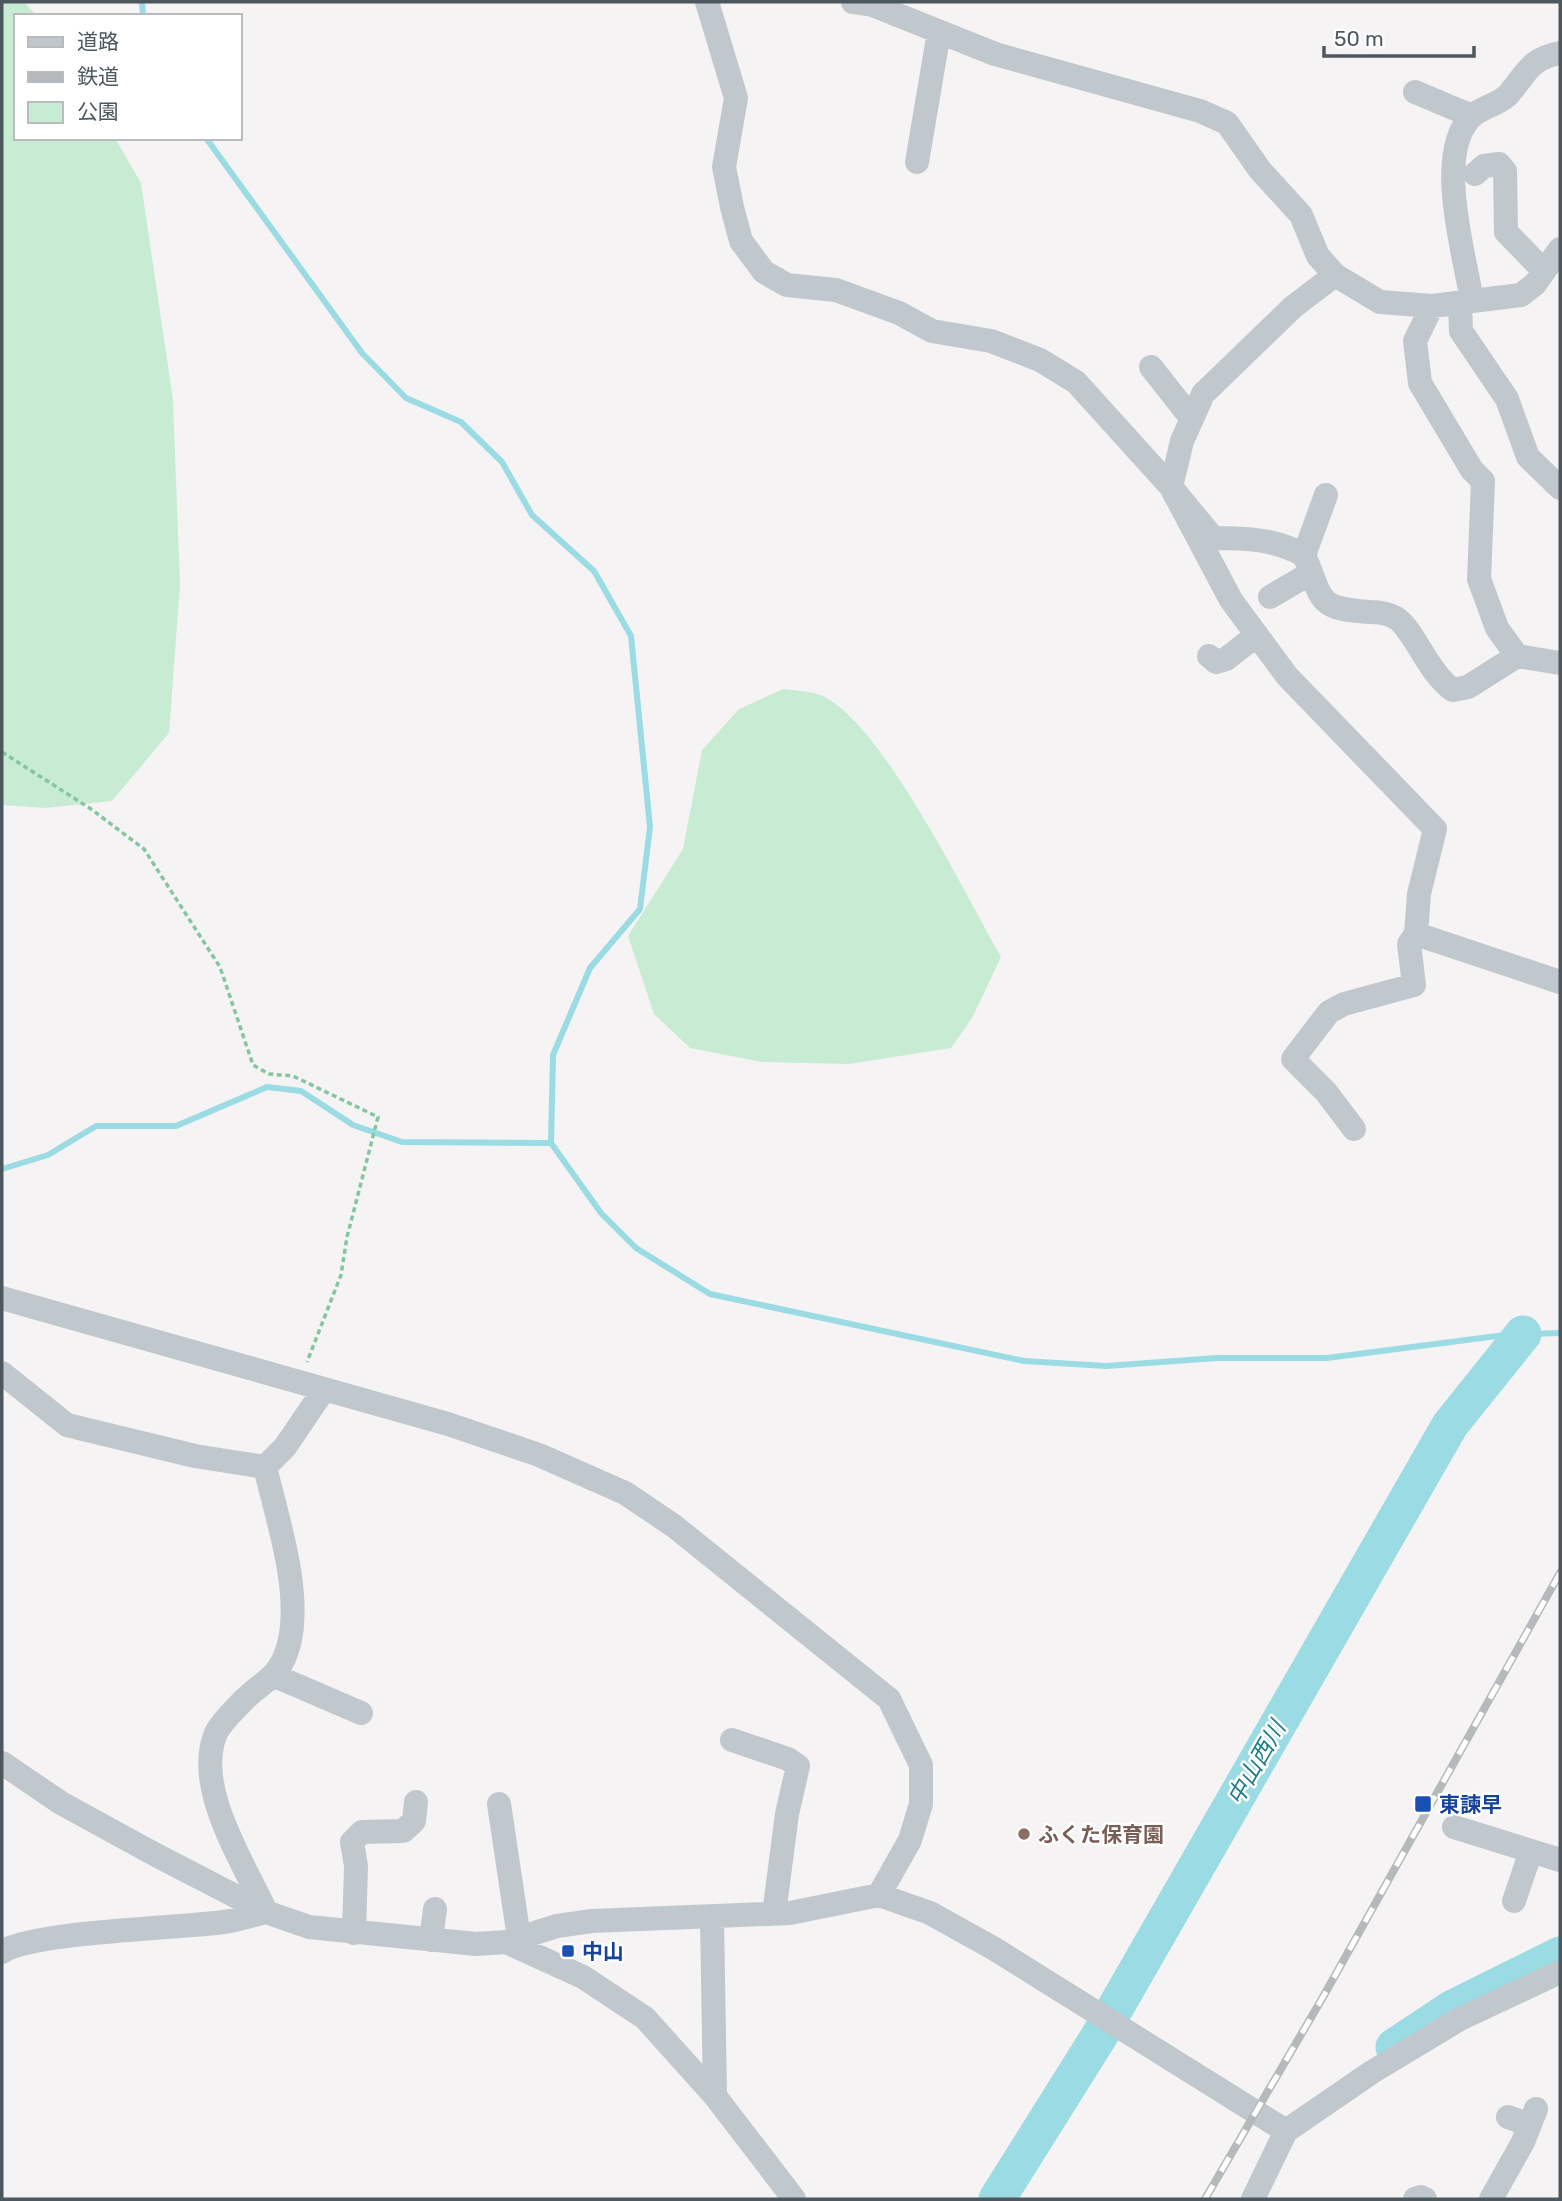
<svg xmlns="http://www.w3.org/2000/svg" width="1562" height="2201" font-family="Rubik,'Noto Sans JP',sans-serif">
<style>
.green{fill:#c8ecd3}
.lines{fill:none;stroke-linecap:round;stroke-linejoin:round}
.stream{stroke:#9bdbe3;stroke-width:6}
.river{stroke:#9bdbe3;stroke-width:37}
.path{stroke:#84c69f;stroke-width:3.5;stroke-dasharray:5 3.5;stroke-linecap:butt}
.minor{stroke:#c1c8cd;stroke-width:24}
.rail-casing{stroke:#b6b9bc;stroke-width:8}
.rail{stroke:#fff;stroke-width:5;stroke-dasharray:16;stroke-linecap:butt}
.transit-dot{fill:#1a4fb4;stroke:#fff;stroke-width:2.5}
.education-dot{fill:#8d6e63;stroke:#fff;stroke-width:2.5}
.labels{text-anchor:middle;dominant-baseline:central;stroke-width:5;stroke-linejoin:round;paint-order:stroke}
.transit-label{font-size:21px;font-weight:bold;fill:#164399;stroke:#fff;text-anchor:start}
.education-label{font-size:21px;font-weight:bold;fill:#785e54;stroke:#fff;text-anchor:start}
.water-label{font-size:23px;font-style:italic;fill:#1d7d8a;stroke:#fff}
</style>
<rect width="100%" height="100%" fill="#f5f3f3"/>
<path class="green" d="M 2,2 L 24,2 L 37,16 L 16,16 L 16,138 L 115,138 L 141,183 L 173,400 L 180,585 L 169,733 L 112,801 L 45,808 L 2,805 Z
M 783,689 C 796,691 814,691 825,697 C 885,729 965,894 1001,957 L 972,1018 L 951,1048 L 849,1064 L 762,1062 L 690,1048 L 654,1014 L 628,936 L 683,849 L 702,750 L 739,709 Z"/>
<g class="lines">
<path class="stream" d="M 142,2 L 143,16
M 206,138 L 362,353 L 406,398 L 461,422 L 502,462 L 532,515 L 594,571 L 631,636 L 650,827 L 640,909 L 590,968 L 553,1055 L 551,1143 L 601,1213 L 636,1248 L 710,1294 L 1024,1361 L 1106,1366 L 1217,1358 L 1327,1358 L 1505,1335 L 1560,1333
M 2,1169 L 48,1155 L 96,1126 L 176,1126 L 267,1087 L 301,1091 L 353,1125 L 402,1142 L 551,1143"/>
<path class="river" d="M 1394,2047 L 1453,2008 L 1560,1955
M 997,2199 L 1098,2038 L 1450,1425 L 1523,1334"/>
<path class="path" d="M 2,752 L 91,809 L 144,849 L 220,967 L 253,1065 L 269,1074 L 293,1076 L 378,1117 L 347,1237 L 341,1275 L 307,1362"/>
<path class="minor" d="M 707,2 L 736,98 L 724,167 L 732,207 L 741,241 L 764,272 L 787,285 L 836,290 L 899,313 L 932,331 L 991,341 L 1040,360 L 1076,382 L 1171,487 L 1231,600 L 1287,676 L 1435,829 L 1419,894 L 1416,934 L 1409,944 L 1414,985 L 1344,1004 L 1329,1012 L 1293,1059 L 1326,1092 L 1354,1129
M 853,2 L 873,5 L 995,54 L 1200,111 L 1227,123 L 1260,170 L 1301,215 L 1318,256 L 1335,275 L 1380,302 L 1432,306 L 1521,295 L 1535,284 L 1560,249
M 1415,92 L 1472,116
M 917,162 L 939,32
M 1475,174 L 1484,166 L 1499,164 L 1505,171 L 1506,232 L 1544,271
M 1472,301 C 1465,256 1434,154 1471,117 C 1481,107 1498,105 1508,95 C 1527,73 1529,59 1560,53
M 1460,303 L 1461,331 L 1507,399 L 1528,457 L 1560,488
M 1432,306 L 1415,341 L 1420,383 L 1472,470 L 1483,481 L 1479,579 L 1497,628 L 1517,656 L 1560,663
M 1151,367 L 1192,419
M 1326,495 L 1304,555 C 1324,602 1316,608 1369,612 C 1378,612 1388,613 1396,618 C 1413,628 1428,673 1453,690 L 1468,687 L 1517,656
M 1304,555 C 1274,539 1247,538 1213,538 L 1171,487 L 1182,441 L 1203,394 L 1293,307 L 1335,275
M 1270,597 L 1311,573
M 1209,656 L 1216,662 L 1226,659 L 1257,635
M 1416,934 L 1560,982
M 2,1298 L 448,1424 L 539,1455 L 625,1493 L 674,1526 L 889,1699 L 921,1765 L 921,1804 L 910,1840 L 879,1895
M 2,1373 L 67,1425 L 195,1456 L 265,1467 L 285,1447 L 323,1391
M 275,1676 L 361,1713
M 732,1740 L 788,1759 L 798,1766 L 787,1814 L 774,1914
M 2,1763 L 61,1803 L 156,1855 L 266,1912 L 309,1927 L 476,1944 L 506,1942 L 557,1926 L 592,1921 L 790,1913 L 879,1895 L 930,1913 L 993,1948 L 1286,2131
M 499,1804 L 519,1938
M 1454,1827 L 1560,1860
M 1514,1901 L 1531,1851
M 712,1917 L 715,2096
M 354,1933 L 356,1866 L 352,1842 L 362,1832 L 403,1831 L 414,1821 L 416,1802
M 431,1940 L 435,1909
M 506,1942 L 583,1977 L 645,2018 L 715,2096 L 794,2199
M 2,1952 C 29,1932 181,1928 224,1922 C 238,1920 253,1915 266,1912 C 244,1863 193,1787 216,1733 C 221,1723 232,1712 240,1704 C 261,1680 279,1682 289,1644 C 302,1591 277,1518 265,1467
M 1508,2117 L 1530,2125
M 1253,2199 L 1286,2131 L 1372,2072 L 1460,2019 L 1560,1972
M 1415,2199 L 1421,2197 L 1425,2199
M 1491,2199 L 1523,2142 L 1536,2109"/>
<defs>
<path id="rail" d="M 1205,2199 L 1323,1997 L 1560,1573"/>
</defs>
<use href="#rail" class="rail-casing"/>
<use href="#rail" class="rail"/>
</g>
<g class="transit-dot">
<rect x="1414" y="1795" width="18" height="18" rx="3.5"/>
<rect x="561" y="1944" width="14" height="14" rx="3.5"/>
</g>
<circle class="education-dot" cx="1024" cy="1834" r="7"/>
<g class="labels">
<g class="transit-label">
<text x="1439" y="1804">東諫早</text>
<text x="582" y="1951">中山</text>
</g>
<g class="education-label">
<text x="1038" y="1834">ふくた保育園</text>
</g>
<g class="water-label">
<text transform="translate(1256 1763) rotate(-60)">中山西川</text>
</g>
</g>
<rect width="1562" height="2201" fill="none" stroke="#4d585e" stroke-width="7"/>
<rect x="14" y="14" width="228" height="126" fill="#ffffff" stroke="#b8bcbf" stroke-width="2"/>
<rect x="28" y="37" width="35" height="10" fill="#c1c8cd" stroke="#b8bcbf" stroke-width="2"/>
<text x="77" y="49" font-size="21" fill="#4d585e">道路</text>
<rect x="28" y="72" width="35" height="10" fill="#b6b9bc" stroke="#b8bcbf" stroke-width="2"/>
<text x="77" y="84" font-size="21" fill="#4d585e">鉄道</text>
<rect x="28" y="102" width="35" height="21" fill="#c8ecd3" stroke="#b8bcbf" stroke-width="2"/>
<text x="77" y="119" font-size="21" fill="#4d585e">公園</text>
<path d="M1324 46v10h150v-10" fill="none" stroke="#4d585e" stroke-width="3.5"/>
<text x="1334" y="46" font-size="21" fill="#4d585e" stroke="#ffffff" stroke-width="5" paint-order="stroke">50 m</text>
</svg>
